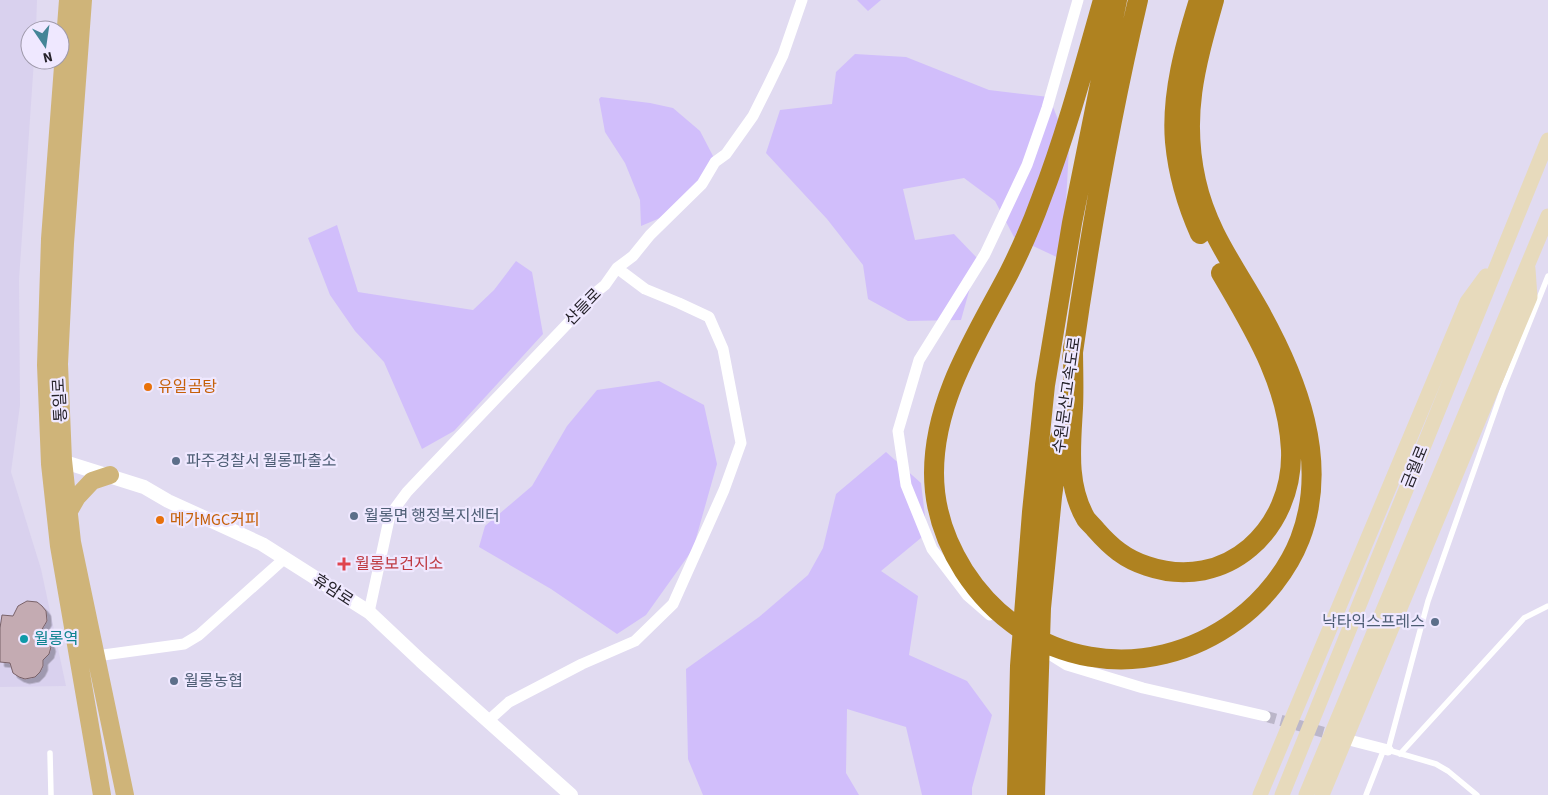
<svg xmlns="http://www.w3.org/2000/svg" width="1548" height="795" font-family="'Source Sans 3','Noto Sans KR',sans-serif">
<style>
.built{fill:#d9d1ee}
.green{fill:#d1befb}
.building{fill:#c4abb2;stroke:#796269;filter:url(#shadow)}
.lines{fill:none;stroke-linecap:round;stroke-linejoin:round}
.minor-tunnel{stroke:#bbb6c9;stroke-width:11;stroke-dasharray:11 5.5;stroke-linecap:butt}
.service{stroke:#fff;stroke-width:5.5}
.minor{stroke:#fff;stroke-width:11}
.tertiary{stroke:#fff;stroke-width:14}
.secondary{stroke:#e7dabc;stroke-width:15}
.primary{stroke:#cfb479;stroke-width:18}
.motorway{stroke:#af8220;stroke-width:20}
.food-dot{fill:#e8710a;stroke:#efe8ff;stroke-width:2}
.service-dot{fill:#5c6f8a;stroke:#efe8ff;stroke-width:2}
.health-dot{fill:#e0444e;stroke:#efe8ff;stroke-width:2}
.culture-dot{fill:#0f9aa8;stroke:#efe8ff;stroke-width:2}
.labels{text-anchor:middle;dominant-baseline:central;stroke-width:4.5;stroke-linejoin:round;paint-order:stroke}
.street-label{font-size:16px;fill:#25222a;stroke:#efe8ff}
.food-label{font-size:16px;fill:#c56008;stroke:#efe8ff;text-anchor:start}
.service-label{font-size:16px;fill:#4e5e75;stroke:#efe8ff;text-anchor:start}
.health-label{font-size:16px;fill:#be3a42;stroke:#efe8ff;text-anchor:start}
.culture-label{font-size:16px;fill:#0d838f;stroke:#efe8ff;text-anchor:start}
</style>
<defs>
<filter id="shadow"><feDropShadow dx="4.5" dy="4.5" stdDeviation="0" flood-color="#0004"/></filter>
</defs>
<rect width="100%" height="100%" fill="#e1dbf1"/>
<path class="built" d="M 0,0 L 37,0 L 36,30 L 30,30 L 30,60 L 34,60 L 19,280 L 20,405 L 11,472 L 41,569 L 66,686 L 0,687 Z"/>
<path class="green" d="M 857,0 L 881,0 L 868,11 Z
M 855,54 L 906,57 L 989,90 L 1049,97 L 1069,147 L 1063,260 L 1014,237 L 995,201 L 964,178 L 903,189 L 915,240 L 954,234 L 978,259 L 961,320 L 908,321 L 868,299 L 863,265 L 827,219 L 766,153 L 780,110 L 832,104 L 836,72 Z
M 601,97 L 650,103 L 673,108 L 700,131 L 713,156 L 694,191 L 660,218 L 641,226 L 640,200 L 625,163 L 605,132 L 599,99 Z
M 337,225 L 358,292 L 473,310 L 494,290 L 516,261 L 532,272 L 543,334 L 454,431 L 422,449 L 384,362 L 355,331 L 330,295 L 308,238 Z
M 659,381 L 704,405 L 717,464 L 693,549 L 646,615 L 617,634 L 551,589 L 479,547 L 485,526 L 532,486 L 567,426 L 597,390 Z
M 886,452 L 921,483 L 927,533 L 881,571 L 918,596 L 909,655 L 967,681 L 992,715 L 972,788 L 972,795 L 922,795 L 906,727 L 847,709 L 846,773 L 859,795 L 703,795 L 688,759 L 686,669 L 759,617 L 808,575 L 823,548 L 836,494 Z"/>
<path class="building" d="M 27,601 L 37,602 L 42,606 L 46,611 L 47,621 L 41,631 L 48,637 L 51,647 L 49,654 L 43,660 L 43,666 L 40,672 L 35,677 L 25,679 L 19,677 L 13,673 L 10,663 L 0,662 L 0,628 L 2,615 L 13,616 L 18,606 Z"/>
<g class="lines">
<path class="minor-tunnel" d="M 1265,716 L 1337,736"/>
<path class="service" d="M 50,753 L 51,795
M 1400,754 L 1524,618 L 1548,606
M 1366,795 L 1384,749
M 1477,795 L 1448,771 L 1436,764 L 1388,750 L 1428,601 L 1502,391 L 1548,276"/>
<path class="minor" d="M 369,612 L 390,515 L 407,492 L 424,474 L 570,321 L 584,302 L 605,285 L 617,268 L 633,256 L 650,235 L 702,184 L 715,162 L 726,154 L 753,116 L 768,86 L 783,55 L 802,0
M 990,615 L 967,595 L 932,549 L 906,485 L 898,431 L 919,360 L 985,254 L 1027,165 L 1047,108 L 1078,0
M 1043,650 L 1067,665 L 1143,688 L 1265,716
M 96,656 L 184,644 L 199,635 L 285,558
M 489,720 L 509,702 L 582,664 L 635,641 L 673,604 L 724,490 L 741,443 L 723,349 L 709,317 L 679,303 L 645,289 L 617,268
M 1353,741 L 1388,750"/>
<path class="tertiary" d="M 55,459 L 144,487 L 168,501 L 262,544 L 369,612 L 421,661 L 571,795"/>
<path class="secondary" d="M 1260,795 L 1467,302 L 1486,276
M 1282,795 L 1548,140
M 1306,795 L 1548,216
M 1322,795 L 1530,297 L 1528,269"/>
<path class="primary" d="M 68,0 L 50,239 L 46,365 L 50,464 L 59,546 L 102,795
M 83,0 L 65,243 L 59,364 L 63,460 L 72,542 L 125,795
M 69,511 L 77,497 L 92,481 L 110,475"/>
<path class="motorway" d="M 1103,0 C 1084,67 1066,134 1041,199 C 1032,224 1021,249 1009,273 C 976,336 934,399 934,473 C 934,508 945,541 964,571 C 1026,667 1146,687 1237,620 C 1264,600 1288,570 1300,539 C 1330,461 1297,378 1259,310 C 1235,267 1207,231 1196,181 C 1181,114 1196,64 1214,0
M 1199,0 C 1185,45 1171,95 1175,142 C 1178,174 1187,205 1200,234
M 1073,347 C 1073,367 1074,388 1073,408 C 1071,445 1066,485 1086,519 C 1089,523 1093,526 1096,530 C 1111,547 1125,559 1147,566 C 1226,593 1294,529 1291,450 C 1288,383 1253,328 1221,273
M 1072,359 C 1089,239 1110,119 1138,0
M 1017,795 L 1020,666 L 1032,512 L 1045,385 L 1072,223 L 1117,0
M 1035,795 L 1041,608 L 1052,497 L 1060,438"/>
</g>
<g class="food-dot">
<circle cx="148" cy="387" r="5"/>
<circle cx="160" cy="520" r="5"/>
</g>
<g class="service-dot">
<circle cx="176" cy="461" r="5"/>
<circle cx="354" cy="516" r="5"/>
<circle cx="1435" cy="622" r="5"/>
<circle cx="174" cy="681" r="5"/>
</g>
<path class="health-dot" d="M341.5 556.5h5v5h5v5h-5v5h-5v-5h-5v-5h5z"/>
<circle class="culture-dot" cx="24" cy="639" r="5"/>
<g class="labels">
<g class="street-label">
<text transform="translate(583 307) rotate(-46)">산들로</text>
<text transform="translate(1067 395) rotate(-82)">수원문산고속도로</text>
<text transform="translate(60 400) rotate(-93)">통일로</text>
<text transform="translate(1415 467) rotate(-68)">금월로</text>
<text transform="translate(333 590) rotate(33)">휴암로</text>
</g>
<g class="food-label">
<text x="158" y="387">유일곰탕</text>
<text x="170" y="520">메가MGC커피</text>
</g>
<g class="service-label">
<text x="186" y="461">파주경찰서 월롱파출소</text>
<text x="364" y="516">월롱면 행정복지센터</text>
<text x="1425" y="622" text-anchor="end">낙타익스프레스</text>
<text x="184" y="681">월롱농협</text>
</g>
<g class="health-label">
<text x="355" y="564">월롱보건지소</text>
</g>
<g class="culture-label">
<text x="34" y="639">월롱역</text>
</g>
</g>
<g transform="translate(45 45) rotate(167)"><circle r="24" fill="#efe8ff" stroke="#9e99aa"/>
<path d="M0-4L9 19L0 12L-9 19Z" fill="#448597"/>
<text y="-8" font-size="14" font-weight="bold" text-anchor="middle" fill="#25222a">N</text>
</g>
</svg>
